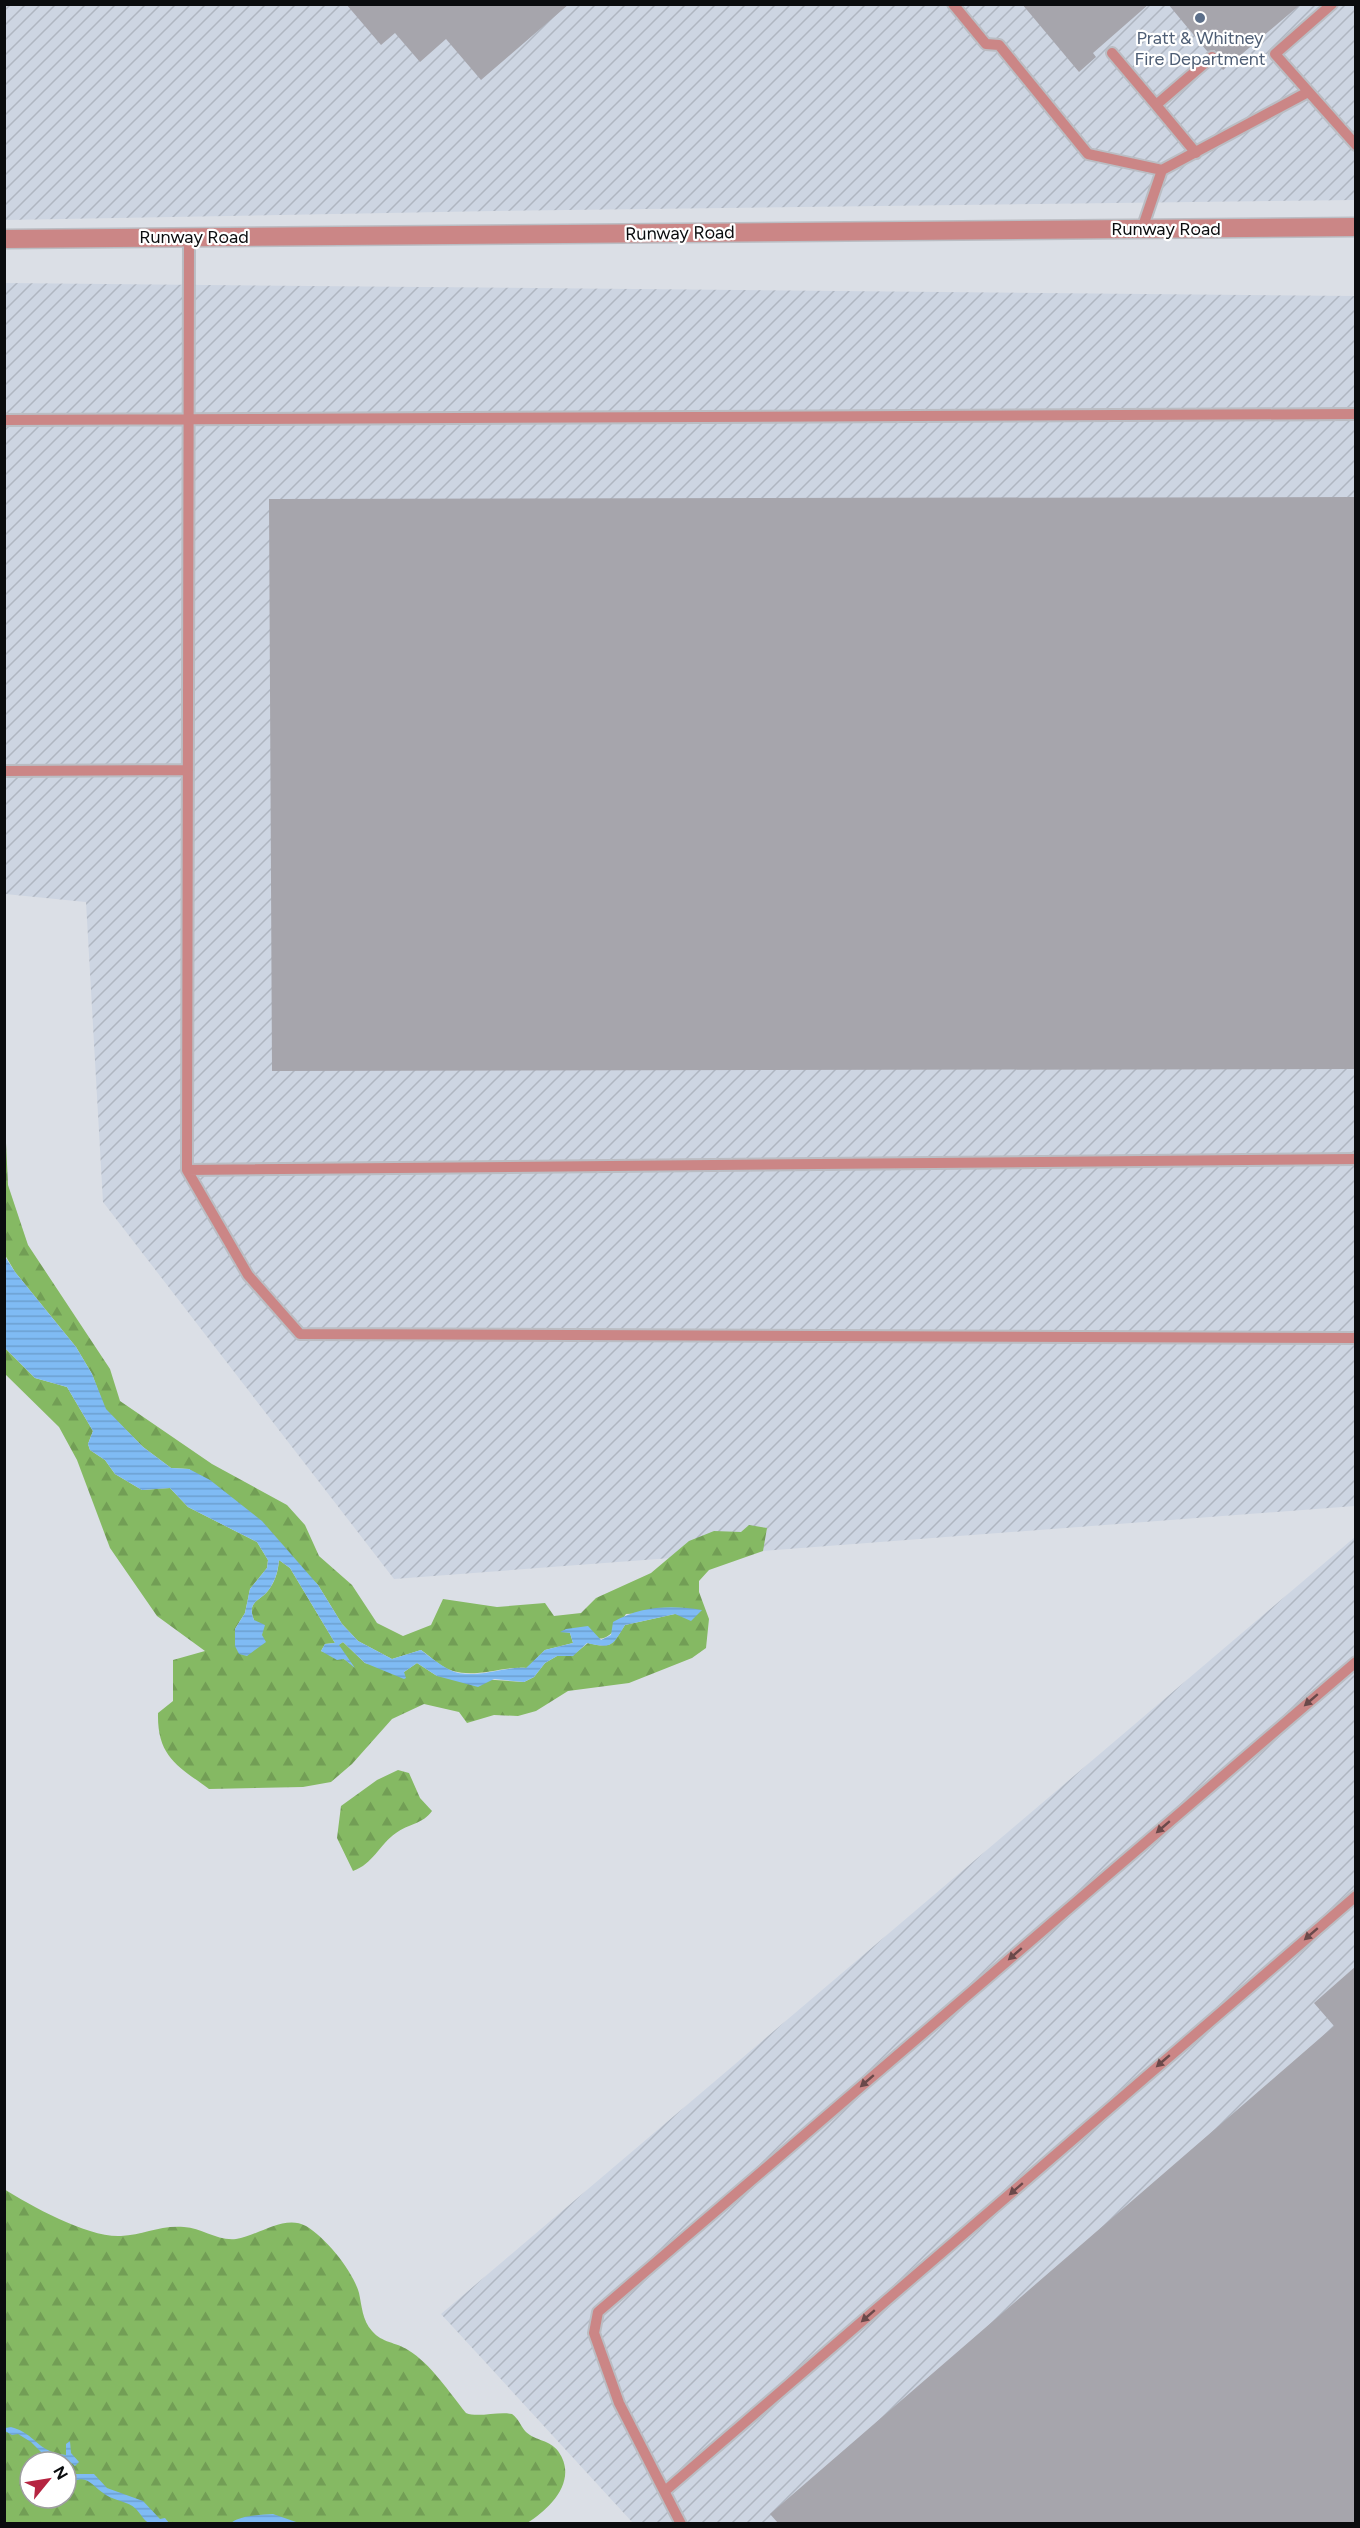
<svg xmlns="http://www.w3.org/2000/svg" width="1360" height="2528" font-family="Figtree,sans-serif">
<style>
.industrial{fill:url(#industrial-furrows)}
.forest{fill:url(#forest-firs);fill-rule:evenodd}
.water{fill:url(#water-rules)}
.building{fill:#a6a5ac}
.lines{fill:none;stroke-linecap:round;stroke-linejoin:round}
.lane-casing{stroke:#babdc3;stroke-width:14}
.street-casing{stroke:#babdc3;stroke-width:21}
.lane{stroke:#cb8686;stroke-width:10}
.street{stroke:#cb8686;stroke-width:18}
.oneway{fill:#6a494a}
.service-dot{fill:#5c6f8a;stroke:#fff;stroke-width:2}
.labels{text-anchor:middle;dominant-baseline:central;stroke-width:4.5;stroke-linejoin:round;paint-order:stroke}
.service-label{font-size:18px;fill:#4e5e75;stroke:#fff}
.street-label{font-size:18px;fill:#0a0c0e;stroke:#fff}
</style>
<defs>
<pattern id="industrial-furrows" width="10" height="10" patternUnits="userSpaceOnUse" patternTransform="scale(1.5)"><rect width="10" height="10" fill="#cdd5e2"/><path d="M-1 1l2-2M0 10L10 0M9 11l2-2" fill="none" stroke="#afb6c1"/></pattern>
<pattern id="forest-firs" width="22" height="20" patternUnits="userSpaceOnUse" patternTransform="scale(1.5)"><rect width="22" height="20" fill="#85b963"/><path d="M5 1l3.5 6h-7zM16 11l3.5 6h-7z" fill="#729e55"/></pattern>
<pattern id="water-rules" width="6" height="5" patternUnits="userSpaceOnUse" patternTransform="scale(1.5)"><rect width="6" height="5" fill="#7fbbf4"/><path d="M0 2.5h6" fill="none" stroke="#6ca0d0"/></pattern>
</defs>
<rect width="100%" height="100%" fill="#dbdfe6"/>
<path class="industrial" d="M 4,5 L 1355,5 L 1355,200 L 494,211 L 5,220 Z
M 5,283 L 1355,296 L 1355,1506 L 394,1579 L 103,1202 L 86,902 L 5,894 Z
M 1355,1537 L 1355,2523 L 633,2523 L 441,2314 Z"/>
<path class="forest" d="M 5,1142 L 6,1143 L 8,1185 L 28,1245 L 110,1369 L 120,1401 L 212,1464 L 287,1505 L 305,1525 L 319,1556 L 352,1585 L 377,1623 L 403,1636 L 431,1625 L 443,1599 L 497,1607 L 545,1603 L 554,1616 L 581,1613 L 596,1598 L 651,1573 L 689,1541 L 714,1531 L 741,1532 L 749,1525 L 767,1528 L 763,1551 L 709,1570 L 699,1581 L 699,1592 L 709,1619 L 706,1648 L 692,1658 L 629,1683 L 568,1691 L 536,1711 L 518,1716 L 494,1715 L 467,1723 L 459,1712 L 424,1704 L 392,1719 L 352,1764 L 331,1782 L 303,1787 L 209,1789 C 178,1766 157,1757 158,1713 L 173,1701 L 173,1660 L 205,1651 L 157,1616 L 110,1548 L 77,1460 L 59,1427 L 5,1374 L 5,1348 L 35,1378 L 67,1387 L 93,1431 L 88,1444 L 90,1450 L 105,1460 L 115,1474 L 142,1490 L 170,1488 L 188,1507 L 257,1542 L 268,1560 L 267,1568 L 250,1589 L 245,1613 L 235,1629 L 254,1620 C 246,1600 261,1602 270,1588 C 276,1579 278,1571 279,1560 L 290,1568 L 335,1643 L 325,1644 L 321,1651 L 344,1659 L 352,1665 L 338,1645 L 343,1642 L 365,1663 L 404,1672 L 417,1663 L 437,1676 L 524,1682 L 534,1677 L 545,1663 L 557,1656 L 573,1655 L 588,1643 C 612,1649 612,1645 625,1625 L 675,1614 L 702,1610 L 626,1614 C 605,1645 605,1641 570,1633 L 573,1643 L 545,1650 L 527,1668 C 501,1666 478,1678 453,1671 C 442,1668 431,1657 421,1650 L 392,1659 L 358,1641 L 342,1624 L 318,1585 L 189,1469 L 171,1468 L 143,1447 L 105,1409 L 92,1374 L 76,1347 L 15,1272 L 5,1255 Z
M 398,1770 L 409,1773 L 420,1798 L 432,1811 C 423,1824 408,1824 396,1833 C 379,1845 373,1864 353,1871 L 337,1838 L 341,1806 L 377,1780 Z
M 4,2189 C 31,2206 89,2238 121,2236 C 143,2235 160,2225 184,2227 C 202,2228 217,2241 236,2239 C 258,2236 284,2214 306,2226 C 326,2238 353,2271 359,2293 C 362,2306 362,2320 372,2331 C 382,2343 396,2342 408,2350 C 431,2364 449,2392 466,2413 C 478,2418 498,2411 512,2414 C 519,2419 521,2427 526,2432 C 536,2441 550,2440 558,2451 C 579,2480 550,2509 527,2523 L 5,2523 ZM 30,2462 L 66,2462 L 66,2498 L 30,2498 Z"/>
<path class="water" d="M 4,1255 L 15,1272 L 76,1347 L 92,1374 L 106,1409 L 143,1447 L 171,1468 L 189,1469 L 210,1480 L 262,1521 L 318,1585 L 342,1624 L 358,1641 L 392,1659 L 421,1650 C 430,1657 440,1665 450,1670 C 473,1681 502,1666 526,1668 L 545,1650 L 573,1643 L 570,1633 L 560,1632 L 566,1629 L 588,1626 L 601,1640 L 611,1635 L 613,1622 C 641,1606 671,1605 702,1610 L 691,1621 L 675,1614 L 625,1625 C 612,1646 613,1649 587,1643 L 573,1656 L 557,1656 L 545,1663 L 534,1677 L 524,1682 L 494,1679 L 478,1687 L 437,1676 L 417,1663 L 404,1672 L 406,1678 L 404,1679 L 365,1663 L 343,1642 L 339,1645 L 355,1668 L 344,1659 L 337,1660 L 321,1651 L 325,1644 L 335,1643 L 290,1568 L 279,1560 C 278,1570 276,1579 270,1588 C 261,1602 246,1600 254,1620 L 265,1625 L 262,1635 L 266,1642 L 247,1656 L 239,1654 L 235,1646 L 235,1629 L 245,1613 L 250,1589 L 267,1568 L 268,1560 L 257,1542 L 188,1507 L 170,1488 L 142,1490 L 115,1474 L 105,1460 L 90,1450 L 88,1444 L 93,1431 L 67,1387 L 35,1378 L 5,1348 Z
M 11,2427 C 37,2434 36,2452 66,2455 L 66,2444 L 70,2441 L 71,2453 L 79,2462 L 75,2466 L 68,2460 L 42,2453 L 31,2442 L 18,2434 L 12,2435 L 5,2431 L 5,2428 Z
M 71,2474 L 94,2474 L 107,2488 L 143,2501 L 160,2519 L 165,2518 L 169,2523 L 149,2523 C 143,2520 141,2514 136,2509 C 128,2501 115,2501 106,2495 C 90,2485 86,2470 66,2487 L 66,2481 Z
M 273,2514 L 299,2523 L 231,2523 C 241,2515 260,2515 273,2514 Z"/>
<path class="building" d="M 346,4 L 569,4 L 481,80 L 446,39 L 420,62 L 395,33 L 381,45 Z
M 1022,4 L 1149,4 L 1093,53 L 1096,57 L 1079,72 Z
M 1168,4 L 1301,4 L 1223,70 L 1217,63 L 1219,59 L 1218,53 L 1214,50 L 1207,51 Z
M 1356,497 L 1356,1069 L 272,1071 L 269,499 Z
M 1356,1966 L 1356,2523 L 778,2523 L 770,2514 L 1334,2026 L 1314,2003 Z"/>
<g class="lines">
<defs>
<path id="lane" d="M 953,4 L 986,44 L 999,45 L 1088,154 L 1162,170
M 1332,4 L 1275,54 L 1356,145
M 1112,53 L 1156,105
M 1196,153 L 1156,105 L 1212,57
M 1142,229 L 1162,170 L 1308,92
M 189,237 L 187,1170 L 1356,1159
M 4,420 L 1356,414
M 4,771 L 188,770
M 187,1170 L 248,1275 L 300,1334 L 1356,1338
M 665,2491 L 1356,1896
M 681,2524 L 619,2403 L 594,2333 L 598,2312 L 1356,1662"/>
<path id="street" d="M 4,239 L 1356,227"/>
</defs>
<use href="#lane" class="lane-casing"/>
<use href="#street" class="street-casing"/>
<use href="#lane" class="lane"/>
<use href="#street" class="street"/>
</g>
<defs><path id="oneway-solid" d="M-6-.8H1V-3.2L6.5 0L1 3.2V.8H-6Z" transform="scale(1.5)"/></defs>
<g class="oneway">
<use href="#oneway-solid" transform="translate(1311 1700) rotate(139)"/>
<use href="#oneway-solid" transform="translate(1163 1827) rotate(139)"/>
<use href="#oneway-solid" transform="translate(1311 1934) rotate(139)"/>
<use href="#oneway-solid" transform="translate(1015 1954) rotate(139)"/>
<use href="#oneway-solid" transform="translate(1163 2061) rotate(139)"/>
<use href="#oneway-solid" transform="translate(867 2081) rotate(139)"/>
<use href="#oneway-solid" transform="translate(1016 2189) rotate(139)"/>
<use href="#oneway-solid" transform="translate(868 2316) rotate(139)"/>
</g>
<circle class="service-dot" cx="1200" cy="18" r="6"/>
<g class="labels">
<g class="service-label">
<text x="1200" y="38">Pratt &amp; Whitney<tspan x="1200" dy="21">Fire Department</tspan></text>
</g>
<g class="street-label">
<text x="1166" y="229">Runway Road</text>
<text transform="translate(680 233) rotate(-1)">Runway Road</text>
<text x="194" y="237">Runway Road</text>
</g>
</g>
<rect width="1360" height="2528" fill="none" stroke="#0a0c0e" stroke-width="12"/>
<g transform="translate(48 2480) rotate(60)"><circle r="28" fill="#ffffff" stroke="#9d9e9f" stroke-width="1.5"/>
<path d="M0-4.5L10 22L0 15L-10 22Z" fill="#b62441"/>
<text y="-9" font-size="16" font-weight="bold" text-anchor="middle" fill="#0a0c0e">N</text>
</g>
</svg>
